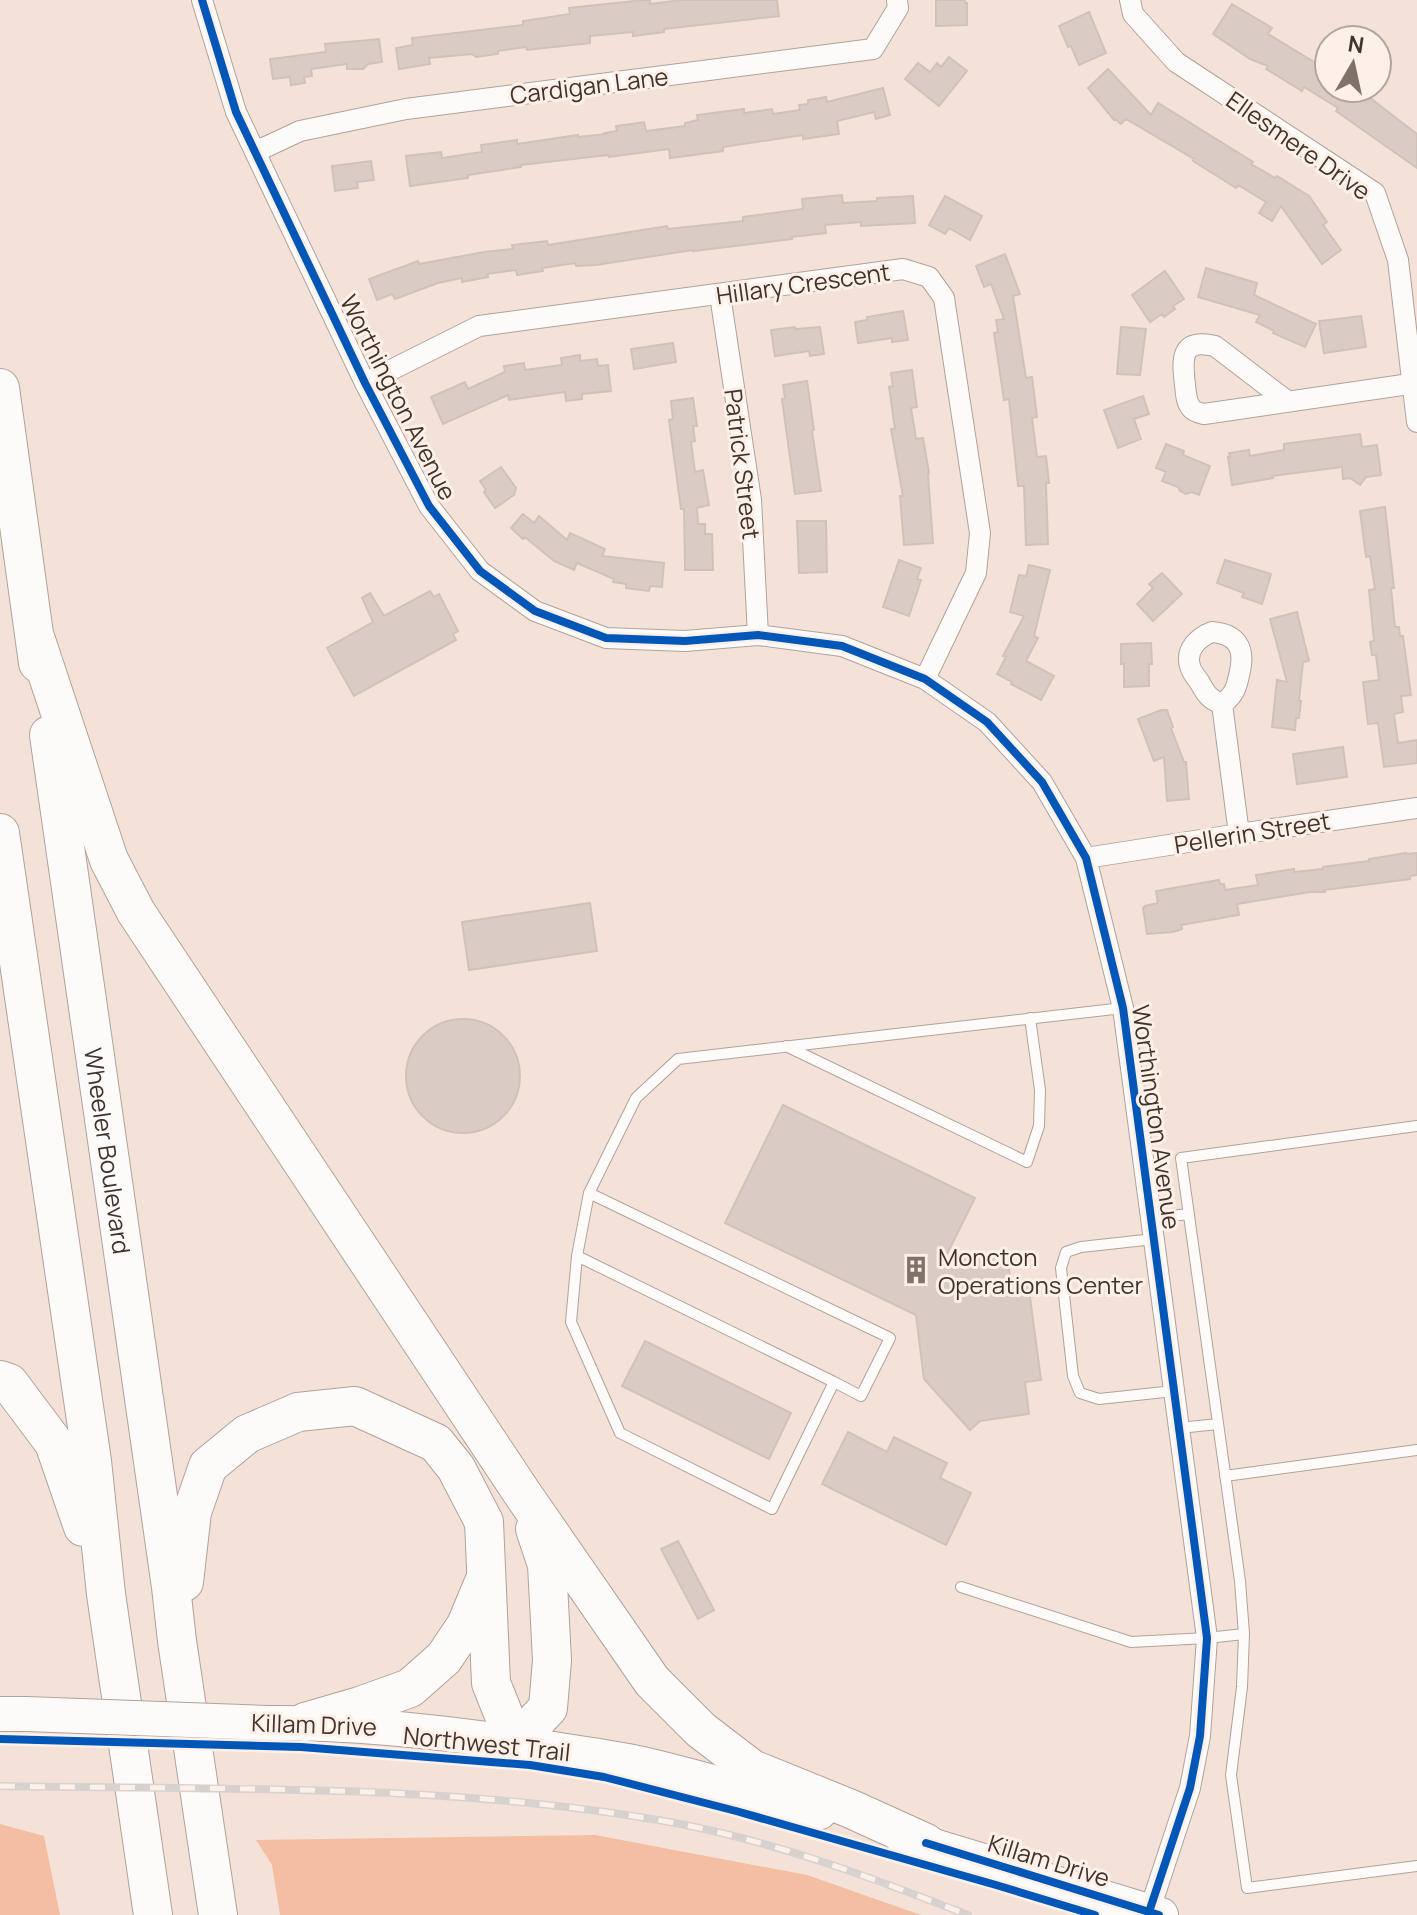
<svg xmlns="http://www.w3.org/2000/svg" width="1417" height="1915" font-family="Manrope,sans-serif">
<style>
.forest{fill:#f3bea2}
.building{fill:#daccc5;stroke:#d0c2ba;stroke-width:2}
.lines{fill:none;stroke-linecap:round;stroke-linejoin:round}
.lane-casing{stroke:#b0a29b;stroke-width:12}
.street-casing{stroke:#b0a29b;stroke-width:22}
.primary-casing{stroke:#b0a29b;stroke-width:36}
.highway-casing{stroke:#b0a29b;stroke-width:40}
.lane{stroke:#fdfbf9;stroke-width:10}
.street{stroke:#fdfbf9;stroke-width:20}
.primary{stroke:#fdfbf9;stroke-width:34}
.highway{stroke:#fdfbf9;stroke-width:38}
.rail-casing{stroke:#d7d2d0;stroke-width:8}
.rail{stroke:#fdf0e9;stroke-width:5;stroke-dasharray:15;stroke-linecap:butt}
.primary-bridge-casing{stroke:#b0a29b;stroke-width:36;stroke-linecap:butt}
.primary-bridge{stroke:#fdfbf9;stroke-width:34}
.cycleway-casing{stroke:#fdf0e9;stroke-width:13}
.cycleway{stroke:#0057b8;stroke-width:8}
.labels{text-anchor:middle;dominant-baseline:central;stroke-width:6;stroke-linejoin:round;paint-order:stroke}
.street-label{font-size:24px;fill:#41342d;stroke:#fdf0e9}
.poi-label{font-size:24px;fill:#41342d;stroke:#fdf0e9;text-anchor:start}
</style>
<rect width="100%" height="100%" fill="#f4e2d8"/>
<path class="forest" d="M 0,1824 L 44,1836 L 60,1915 L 0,1915 Z
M 595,1835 L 807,1875 L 921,1915 L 280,1915 L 272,1865 L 256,1840 Z"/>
<path class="building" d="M 644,0 L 650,0 L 650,4 L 682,0 L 777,0 L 779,16 L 664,29 L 664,32 L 633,36 L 633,32 L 590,36 L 590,43 L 527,50 L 526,47 L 498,51 L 498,54 L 476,57 L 472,54 L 429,58 L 430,64 L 399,69 L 396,48 L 413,45 L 412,38 L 523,25 L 523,21 L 570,14 L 569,8 Z
M 936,0 L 965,0 L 965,3 L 967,3 L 967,25 L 936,26 Z
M 1232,4 L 1272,28 L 1268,34 L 1329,71 L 1329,88 L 1357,88 L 1417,134 L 1417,168 L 1336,111 L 1338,108 L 1304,87 L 1302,91 L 1266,69 L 1268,66 L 1250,59 L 1213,34 Z
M 1089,12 L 1106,53 L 1079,65 L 1071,46 L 1068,47 L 1059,26 Z
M 379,39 L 382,62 L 368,64 L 363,69 L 347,69 L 347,64 L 311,69 L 312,76 L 304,77 L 305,83 L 291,85 L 290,77 L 273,79 L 270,59 L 326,52 L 325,44 Z
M 949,57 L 967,71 L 939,106 L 905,79 L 918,63 L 930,72 L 937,63 L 941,67 Z
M 1108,69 L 1151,115 L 1158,103 L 1253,162 L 1251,164 L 1275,178 L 1277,176 L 1309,196 L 1327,222 L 1323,225 L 1341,250 L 1322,264 L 1281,206 L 1272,221 L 1259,213 L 1266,202 L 1238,185 L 1236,188 L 1193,161 L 1194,159 L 1126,119 L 1121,124 L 1115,119 L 1114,120 L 1088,88 Z
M 883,88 L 890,115 L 876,119 L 874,112 L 837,121 L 839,134 L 803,139 L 803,135 L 723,147 L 723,151 L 670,158 L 669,149 L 609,157 L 608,155 L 521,165 L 521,167 L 468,175 L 468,178 L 410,186 L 406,156 L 441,152 L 442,158 L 482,152 L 481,145 L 517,140 L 517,144 L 578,135 L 578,137 L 606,134 L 605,133 L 617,131 L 616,126 L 644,122 L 646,131 L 685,126 L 685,123 L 698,120 L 697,115 L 744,109 L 744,113 L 772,109 L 773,114 L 800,110 L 799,105 L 808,104 L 808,100 L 826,97 L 827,102 Z
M 371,161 L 374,180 L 357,182 L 358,188 L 335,191 L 332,166 Z
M 842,195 L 843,203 L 877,201 L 877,198 L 913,196 L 915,223 L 861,226 L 861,222 L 825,225 L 826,233 L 791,237 L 792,239 L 693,251 L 693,250 L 596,265 L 576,266 L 575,263 L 542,268 L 543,271 L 517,275 L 516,270 L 487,274 L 488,277 L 462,282 L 462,278 L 438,283 L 395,299 L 392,294 L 377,300 L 369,279 L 418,261 L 419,264 L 484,252 L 513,249 L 512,245 L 547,241 L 548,245 L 667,226 L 668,229 L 743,221 L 743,217 L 803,209 L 802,199 Z
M 945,196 L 982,216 L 970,240 L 949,228 L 945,234 L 929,225 Z
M 1005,254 L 1020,294 L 1013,296 L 1026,378 L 1032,377 L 1037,417 L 1032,418 L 1037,457 L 1046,456 L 1049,483 L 1046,483 L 1048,544 L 1026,545 L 1024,486 L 1018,486 L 1009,399 L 1004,400 L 994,333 L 998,332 L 996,320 L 1004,319 L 991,284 L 984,287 L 976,266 Z
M 1206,268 L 1257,283 L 1254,295 L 1316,324 L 1305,347 L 1273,333 L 1274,331 L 1256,322 L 1260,315 L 1198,297 Z
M 1165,271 L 1184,299 L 1173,306 L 1175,309 L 1164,317 L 1162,314 L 1150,322 L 1132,295 Z
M 903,311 L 908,340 L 892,342 L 892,338 L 858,343 L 855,322 L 867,320 L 867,317 Z
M 1361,316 L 1366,347 L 1324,353 L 1319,321 Z
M 795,327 L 796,329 L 820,327 L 824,354 L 810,356 L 809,351 L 775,356 L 771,330 Z
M 1121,327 L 1146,329 L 1140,375 L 1117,374 Z
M 673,343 L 676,362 L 634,369 L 631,349 Z
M 580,355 L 580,361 L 597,359 L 598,366 L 608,365 L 611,391 L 582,394 L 582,399 L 566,401 L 565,392 L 509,400 L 508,395 L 443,424 L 431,397 L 465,382 L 468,389 L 505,372 L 504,366 L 524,363 L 525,370 L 562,365 L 561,358 Z
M 912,370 L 917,407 L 911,408 L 916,439 L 923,438 L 929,473 L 928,474 L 933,543 L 904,545 L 900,496 L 903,496 L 891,429 L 895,429 L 889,387 L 893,386 L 891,373 Z
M 807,381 L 814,430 L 812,431 L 821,491 L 795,494 L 782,399 L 785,398 L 783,385 Z
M 1143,396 L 1149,414 L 1134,419 L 1141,439 L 1118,448 L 1104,410 Z
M 693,398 L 697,426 L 693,426 L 695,441 L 691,442 L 695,472 L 703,470 L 709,505 L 697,508 L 698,524 L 705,524 L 705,534 L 712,534 L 713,570 L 685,570 L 684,509 L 681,509 L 669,420 L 673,419 L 671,401 Z
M 1360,434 L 1362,447 L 1377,445 L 1381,475 L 1366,477 L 1360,485 L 1350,478 L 1343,479 L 1342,467 L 1272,476 L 1273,478 L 1232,485 L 1228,457 L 1230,457 L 1229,453 L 1249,450 L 1250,456 L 1284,450 L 1284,444 Z
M 1166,444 L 1184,451 L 1183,455 L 1210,466 L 1199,495 L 1192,492 L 1186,494 L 1180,491 L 1178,487 L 1162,481 L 1166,472 L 1156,468 Z
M 501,467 L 516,488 L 514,495 L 495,508 L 484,492 L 486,490 L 480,481 Z
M 1385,507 L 1394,588 L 1391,588 L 1395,627 L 1399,627 L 1400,636 L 1403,636 L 1411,695 L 1401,696 L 1403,712 L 1394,714 L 1398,743 L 1417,740 L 1417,763 L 1384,767 L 1378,723 L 1368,724 L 1363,682 L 1379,680 L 1376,655 L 1372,655 L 1370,642 L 1374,641 L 1369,590 L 1375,589 L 1370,556 L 1366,557 L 1360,511 Z
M 523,514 L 534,523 L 539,516 L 567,540 L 570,533 L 605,549 L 602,556 L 664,563 L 662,587 L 650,586 L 649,591 L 626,588 L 626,584 L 613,582 L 614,579 L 577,563 L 574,570 L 554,561 L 525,537 L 523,539 L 511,528 Z
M 797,521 L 826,521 L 827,572 L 799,573 Z
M 899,560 L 921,568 L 917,579 L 921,580 L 909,616 L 883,607 Z
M 1225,560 L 1271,574 L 1262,604 L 1242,597 L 1244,593 L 1217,583 Z
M 1029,565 L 1050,570 L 1034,636 L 1038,638 L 1026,661 L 1054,676 L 1041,700 L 1011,684 L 1012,682 L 997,674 L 1006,657 L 1003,656 L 1024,616 L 1010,612 L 1019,575 L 1026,576 Z
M 1162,573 L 1182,594 L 1153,621 L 1137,604 L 1153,588 L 1149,584 Z
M 430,591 L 434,597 L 439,594 L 458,631 L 453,634 L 456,640 L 354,696 L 327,648 L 373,622 L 362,598 L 370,593 L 384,616 Z
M 1297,612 L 1309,661 L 1303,662 L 1299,701 L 1301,701 L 1299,718 L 1296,718 L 1295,730 L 1272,727 L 1277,680 L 1287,682 L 1270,619 Z
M 1151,643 L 1152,664 L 1149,664 L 1149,686 L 1124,687 L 1124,664 L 1121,664 L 1121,644 Z
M 1161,710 L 1167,710 L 1173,727 L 1171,728 L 1184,762 L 1186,762 L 1189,799 L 1167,801 L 1164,757 L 1154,761 L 1138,719 Z
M 1343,747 L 1347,777 L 1297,784 L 1293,754 Z
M 1406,853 L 1406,854 L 1417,853 L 1417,875 L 1410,876 L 1410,879 L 1324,890 L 1325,892 L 1310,892 L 1237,904 L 1239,915 L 1181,925 L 1182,929 L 1173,932 L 1147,934 L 1143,908 L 1145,906 L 1158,903 L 1156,891 L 1219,880 L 1220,884 L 1224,884 L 1225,890 L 1258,885 L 1256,875 L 1294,869 L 1294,872 L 1323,869 L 1323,867 L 1369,861 L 1369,859 Z
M 590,903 L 597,951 L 469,970 L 462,922 Z
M406 1076a57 57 0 1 1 114 0a57 57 0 1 1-114 0Z
M 783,1105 L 975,1198 L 944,1260 L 1007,1252 L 1011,1284 L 1028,1282 L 1041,1380 L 1025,1382 L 1029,1414 L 980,1421 L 970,1430 L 924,1379 L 916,1315 L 725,1223 Z
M 645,1341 L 791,1413 L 769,1459 L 622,1386 Z
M 848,1432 L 887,1452 L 894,1437 L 947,1463 L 940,1478 L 971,1493 L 946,1545 L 822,1484 Z
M 678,1541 L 714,1610 L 698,1619 L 661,1549 Z"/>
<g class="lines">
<defs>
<path id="lane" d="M 786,1046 L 1027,1162 L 1039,1126 L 1040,1090 L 1030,1018
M 1417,1126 L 1181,1158 L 1240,1581 L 1244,1634 L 1242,1687 L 1231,1775 L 1247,1888 L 1417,1866
M 589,1193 L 890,1338 L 861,1396 L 834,1382
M 1151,1218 L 1189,1214
M 1154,1239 L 1081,1247 L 1066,1252 L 1061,1268 L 1073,1376 L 1080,1393 L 1099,1399 L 1174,1391
M 577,1256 L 834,1382 L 772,1509 L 620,1433 L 571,1322 L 577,1256 L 589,1193 L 636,1098 L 678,1059 L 1123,1008
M 1179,1428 L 1218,1424
M 1225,1476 L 1417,1450
M 961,1587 L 1131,1642 L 1207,1638 L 1244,1634"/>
<path id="street" d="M 202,0 L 236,112 L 365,383 L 429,506 L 480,571 L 535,611 L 606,638 L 685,641 L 758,635 L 842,646 L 925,679 L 987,722 L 1042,782 L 1086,858 L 1123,1008 L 1207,1638 L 1200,1736 L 1190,1788 L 1149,1912
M 1130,0 L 1133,14 L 1176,62 L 1375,193 L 1398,260 L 1417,422
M 255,152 L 300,131 L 406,109 L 873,49 L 898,8 L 897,0
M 720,295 L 751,500 L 758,635
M 365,383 L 479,326 L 903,269 L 929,277 L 944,298 L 980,533 L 976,573 L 925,679
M 1287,401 L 1215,346 C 1180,338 1182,359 1185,385 C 1186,393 1186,403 1192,409 C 1195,412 1200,413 1204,414 L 1417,383
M 1212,632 C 1237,634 1245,648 1240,671 C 1237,686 1235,695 1222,704 C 1210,700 1206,694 1200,683 C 1197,678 1191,672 1190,666 C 1185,649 1199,637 1212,632 Z
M 1222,704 L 1239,834
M 1086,858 L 1239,834 L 1417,808"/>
<path id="primary" d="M 0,1714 L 26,1714
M 267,1723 C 361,1722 454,1733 547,1748 C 578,1753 611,1757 643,1764 C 702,1778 761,1795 820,1812
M 901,1836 L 1161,1915"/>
<g id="highway">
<path d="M 0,388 L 38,663"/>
<path d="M 35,637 L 109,860 L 136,912 L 522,1493 L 652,1681 L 701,1730 L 752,1769 L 851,1809 L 926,1843"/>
<path id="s1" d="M 49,735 L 171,1587 L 177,1641 L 218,1915"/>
<path d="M 0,833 L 92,1461 L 106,1594 L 153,1915"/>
<path d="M 0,1380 L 9,1383 L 54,1443 L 83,1527"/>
<path d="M 184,1582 L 192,1512 L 208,1466 L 247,1434 L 298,1412 L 355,1406 L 436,1443 L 456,1468 L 484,1522 L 491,1683 L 515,1743 L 548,1708 L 552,1660 L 547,1565 L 535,1529"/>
<path d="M 305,1722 L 360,1706 L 410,1688 L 444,1658 L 466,1625 L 484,1582"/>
</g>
</defs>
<use href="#lane" class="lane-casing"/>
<use href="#street" class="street-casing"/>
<use href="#primary" class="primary-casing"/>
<use href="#highway" class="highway-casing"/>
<use href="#lane" class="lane"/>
<use href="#street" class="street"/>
<use href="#primary" class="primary"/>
<use href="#highway" class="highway"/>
<defs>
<path id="rail" d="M 0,1786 C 225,1790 453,1783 675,1823 C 776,1842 873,1878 968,1915"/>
</defs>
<use href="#rail" class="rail-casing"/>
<use href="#rail" class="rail"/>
<defs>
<path id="primary-bridge" d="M 26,1714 L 267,1723"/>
</defs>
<use href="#primary-bridge" class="primary-bridge-casing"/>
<use href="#primary-bridge" class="primary-bridge"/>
<defs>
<path id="cycleway" d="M 202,0 L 236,112 L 365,383 L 429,506 L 480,571 L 535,611 L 606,638 L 685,641 L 758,635 L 842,646 L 925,679 L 987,722 L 1042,782 L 1086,858 L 1123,1008 L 1207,1638 L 1200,1736 L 1190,1788 L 1149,1912
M 0,1739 L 301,1747 L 530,1765 L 604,1777 L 736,1811 L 996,1885 L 1095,1915
M 926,1843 L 1159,1915"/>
</defs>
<use href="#cycleway" class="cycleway-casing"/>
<use href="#cycleway" class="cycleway"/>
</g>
<defs>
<symbol id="building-bare" viewBox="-9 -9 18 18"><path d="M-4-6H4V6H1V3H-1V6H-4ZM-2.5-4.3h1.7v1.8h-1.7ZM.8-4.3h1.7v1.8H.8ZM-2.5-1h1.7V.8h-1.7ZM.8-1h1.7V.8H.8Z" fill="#807169" stroke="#fdf0e9" stroke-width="2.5" paint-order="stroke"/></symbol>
</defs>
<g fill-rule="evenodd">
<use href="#building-bare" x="896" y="1250" width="40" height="40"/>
</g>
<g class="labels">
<g class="street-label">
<text transform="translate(589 85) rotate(-7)">Cardigan Lane</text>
<text transform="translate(1299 145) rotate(35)">Ellesmere Drive</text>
<text transform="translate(803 283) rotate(-8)">Hillary Crescent</text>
<text transform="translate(399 397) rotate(63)">Worthington Avenue</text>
<text transform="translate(743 464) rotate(83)">Patrick Street</text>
<text transform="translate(1252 832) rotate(-9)">Pellerin Street</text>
<text transform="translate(1157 1117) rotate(82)">Worthington Avenue</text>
<text stroke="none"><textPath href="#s1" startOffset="420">Wheeler Boulevard</textPath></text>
<text transform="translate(314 1724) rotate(2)">Killam Drive</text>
<text transform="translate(487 1743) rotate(6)">Northwest Trail</text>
<text transform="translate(1049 1860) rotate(17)">Killam Drive</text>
</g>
<g class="poi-label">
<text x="938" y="1256">Moncton<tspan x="938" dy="28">Operations Center</tspan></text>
</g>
</g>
<g transform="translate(1353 64) rotate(9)"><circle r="38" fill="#fdf0e9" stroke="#b2a59e" stroke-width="2"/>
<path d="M0-6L14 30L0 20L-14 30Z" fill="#807169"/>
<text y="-12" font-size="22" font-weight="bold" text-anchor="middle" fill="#41342d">N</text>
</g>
</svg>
